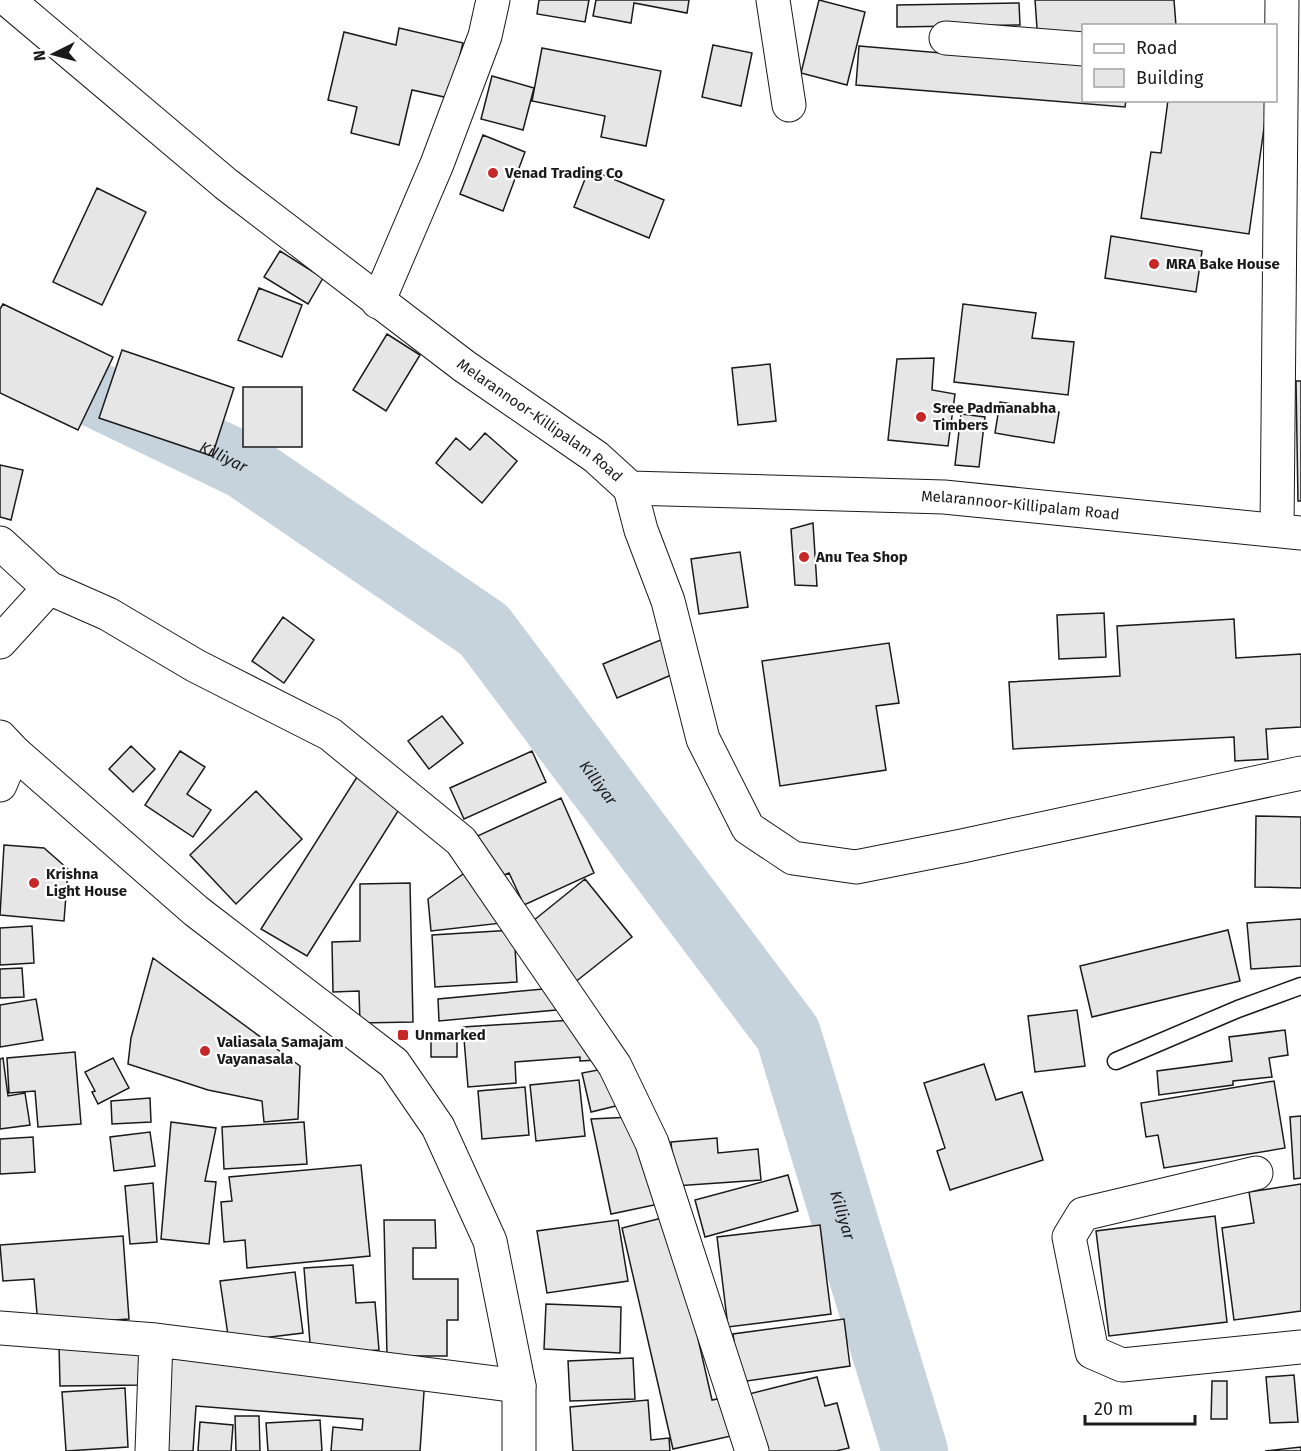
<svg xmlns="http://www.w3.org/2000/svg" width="1301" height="1451" font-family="'Fira Sans',sans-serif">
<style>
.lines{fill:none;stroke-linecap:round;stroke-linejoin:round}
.river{stroke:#c6d2dc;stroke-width:66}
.building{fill:#e6e6e6;stroke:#1a1a1a;stroke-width:1.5}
.lane-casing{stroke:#1a1a1a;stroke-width:19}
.street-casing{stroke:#1a1a1a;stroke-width:35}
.secondary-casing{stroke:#1a1a1a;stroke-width:35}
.lane{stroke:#fff;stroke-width:16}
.street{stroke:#fff;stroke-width:33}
.secondary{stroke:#fff;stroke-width:33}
.poi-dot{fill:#c62828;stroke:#fff;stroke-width:2}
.labels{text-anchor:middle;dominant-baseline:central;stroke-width:4.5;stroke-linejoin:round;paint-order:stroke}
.poi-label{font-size:15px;font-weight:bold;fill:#1a1a1a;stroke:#fff;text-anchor:start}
.street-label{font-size:15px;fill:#1a1a1a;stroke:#fff}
.water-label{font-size:16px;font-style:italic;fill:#1a1a1a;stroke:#fff}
</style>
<rect width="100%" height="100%" fill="#fff"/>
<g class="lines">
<path class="river" id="s1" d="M 0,349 L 244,466 L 484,630 L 788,1034 L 915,1451"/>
</g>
<path class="building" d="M 539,0 L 589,0 L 585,22 L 537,14 Z
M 596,0 L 689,0 L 687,13 L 634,3 L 631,23 L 593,16 Z
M 819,0 L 865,12 L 847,85 L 801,73 Z
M 1035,0 L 1174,0 L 1176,26 L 1084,26 L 1084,39 L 1038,42 Z
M 1019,3 L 1020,25 L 897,27 L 897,5 Z
M 399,28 L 463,43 L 449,98 L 412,90 L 399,145 L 351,133 L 357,107 L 328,100 L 344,32 L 396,45 Z
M 713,45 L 752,53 L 741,106 L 702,97 Z
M 859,46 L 1084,65 L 1084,100 L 1126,100 L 1125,107 L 856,85 Z
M 542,48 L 661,71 L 646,146 L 601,137 L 605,116 L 532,101 Z
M 492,76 L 534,88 L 523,130 L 481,119 Z
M 1168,100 L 1268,100 L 1249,234 L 1141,218 L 1151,152 L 1161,153 Z
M 483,135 L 525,152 L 503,211 L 460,194 Z
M 589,169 L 664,200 L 649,238 L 574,207 Z
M 97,188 L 146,212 L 102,305 L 53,282 Z
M 1111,236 L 1202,251 L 1196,292 L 1105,278 Z
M 280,251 L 323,278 L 308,304 L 264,277 Z
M 259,288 L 302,305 L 282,357 L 238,340 Z
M 3,304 L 113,357 L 78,430 L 0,393 L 0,309 Z
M 963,304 L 1036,313 L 1032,338 L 1074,342 L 1068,395 L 954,382 Z
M 387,334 L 420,355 L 386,411 L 353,390 Z
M 122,350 L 234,388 L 212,456 L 99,418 Z
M 934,358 L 932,390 L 955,394 L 948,446 L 888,440 L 897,359 Z
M 770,364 L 776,421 L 738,425 L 732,368 Z
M 1296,381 L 1301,381 L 1301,501 L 1298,501 Z
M 243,387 L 302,387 L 302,447 L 243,447 Z
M 1000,402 L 1059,412 L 1054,443 L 995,433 Z
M 961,414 L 985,417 L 979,467 L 955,465 Z
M 485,433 L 517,461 L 482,503 L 436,463 L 456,438 L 470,450 Z
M 0,465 L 23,470 L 11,520 L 0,517 Z
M 813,523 L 817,586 L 795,585 L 791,529 Z
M 740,552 L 748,607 L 699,614 L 691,559 Z
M 1104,613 L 1106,657 L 1059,659 L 1057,615 Z
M 283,617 L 314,640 L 284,683 L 252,661 Z
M 1234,619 L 1236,658 L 1301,654 L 1301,727 L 1266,729 L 1268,759 L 1235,761 L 1234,737 L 1013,749 L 1009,682 L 1120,676 L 1117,626 Z
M 663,639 L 676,673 L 617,698 L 603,664 Z
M 889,643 L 899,703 L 876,706 L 886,770 L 780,786 L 762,661 Z
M 442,716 L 463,743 L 429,769 L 408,741 Z
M 131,746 L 155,769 L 133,792 L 109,769 Z
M 180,751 L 205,767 L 187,794 L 211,810 L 193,837 L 145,805 Z
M 532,751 L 546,782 L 464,819 L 450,788 Z
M 362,769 L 405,800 L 307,956 L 261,929 Z
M 256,791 L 302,839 L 236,904 L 190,855 Z
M 561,798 L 594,873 L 524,905 L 509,873 L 492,880 L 473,838 Z
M 1256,816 L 1301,817 L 1301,888 L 1255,887 Z
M 4,845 L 44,848 L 68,869 L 64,921 L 0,915 Z
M 466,872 L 502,923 L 431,931 L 428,899 Z
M 585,879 L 632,937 L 574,983 L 528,925 Z
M 410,883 L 413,1022 L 360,1023 L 359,991 L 333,992 L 332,942 L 360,941 L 360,884 Z
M 1301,919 L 1301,966 L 1251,969 L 1247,923 Z
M 32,926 L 34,963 L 0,965 L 0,928 Z
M 514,930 L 517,982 L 435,987 L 432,935 Z
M 1228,930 L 1240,981 L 1092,1017 L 1080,966 Z
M 153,958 L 300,1066 L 298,1119 L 264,1122 L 262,1101 L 208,1090 L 128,1064 L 131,1038 Z
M 22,968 L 24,997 L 0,998 L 0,969 Z
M 554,988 L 556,1010 L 439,1021 L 438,999 Z
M 36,999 L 43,1040 L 0,1047 L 0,1005 Z
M 1077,1010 L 1085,1066 L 1035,1072 L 1028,1016 Z
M 573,1020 L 597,1060 L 580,1061 L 580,1057 L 515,1062 L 516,1083 L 468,1087 L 463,1027 Z
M 1285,1030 L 1288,1055 L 1269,1058 L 1272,1077 L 1233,1081 L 1233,1085 L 1159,1095 L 1157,1071 L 1232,1061 L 1229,1037 Z
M 431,1035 L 457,1035 L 457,1057 L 431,1057 Z
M 75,1052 L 81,1124 L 38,1127 L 35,1091 L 9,1093 L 7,1058 Z
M 3,1058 L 8,1096 L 25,1093 L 30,1125 L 0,1129 L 0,1059 Z
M 113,1058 L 129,1088 L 98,1104 L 92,1092 L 95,1091 L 85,1072 Z
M 984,1064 L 996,1100 L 1022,1092 L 1043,1160 L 950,1190 L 937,1151 L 945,1148 L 924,1083 Z
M 603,1069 L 628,1103 L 591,1112 L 582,1073 Z
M 579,1080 L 585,1136 L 536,1141 L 530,1085 Z
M 1274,1081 L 1285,1148 L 1164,1168 L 1158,1135 L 1146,1137 L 1141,1103 Z
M 525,1087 L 529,1135 L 482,1139 L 478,1091 Z
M 150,1098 L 151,1122 L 112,1124 L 111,1101 Z
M 1301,1116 L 1301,1178 L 1294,1179 L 1290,1117 Z
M 632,1117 L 659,1204 L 611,1214 L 591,1119 Z
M 171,1122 L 216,1128 L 205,1181 L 216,1182 L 209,1244 L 161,1239 Z
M 304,1122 L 307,1164 L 224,1169 L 222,1127 Z
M 150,1132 L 155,1166 L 114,1171 L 110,1137 Z
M 33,1137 L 35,1172 L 0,1174 L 0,1139 Z
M 717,1138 L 718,1153 L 758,1149 L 761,1180 L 675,1186 L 671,1142 Z
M 361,1165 L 370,1256 L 247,1268 L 245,1240 L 224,1242 L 221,1202 L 232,1201 L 229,1177 Z
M 788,1175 L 798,1211 L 705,1237 L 695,1200 Z
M 153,1183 L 157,1242 L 130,1244 L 125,1186 Z
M 1301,1184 L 1301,1311 L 1234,1320 L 1222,1228 L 1254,1223 L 1249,1192 Z
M 670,1216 L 712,1400 L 722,1398 L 731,1436 L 673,1449 L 622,1228 Z
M 1215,1216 L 1227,1322 L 1109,1336 L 1096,1231 Z
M 384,1220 L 435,1220 L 436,1248 L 413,1248 L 413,1279 L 458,1279 L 458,1320 L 447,1320 L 447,1356 L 387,1356 Z
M 618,1220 L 628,1281 L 547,1293 L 537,1231 Z
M 820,1225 L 831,1314 L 728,1327 L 717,1237 Z
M 123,1236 L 129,1319 L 38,1325 L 34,1279 L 3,1281 L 0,1245 Z
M 353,1265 L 356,1303 L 375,1302 L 379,1350 L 311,1355 L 304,1268 Z
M 295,1272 L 303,1333 L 229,1342 L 220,1281 Z
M 546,1304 L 621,1307 L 620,1353 L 544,1349 Z
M 844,1319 L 850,1366 L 740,1382 L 733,1334 Z
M 59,1345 L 144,1345 L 144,1385 L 60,1386 Z
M 164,1358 L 425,1377 L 420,1451 L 331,1451 L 333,1427 L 362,1430 L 363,1419 L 196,1406 L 193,1451 L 157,1451 Z
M 633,1358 L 635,1399 L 570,1401 L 568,1361 Z
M 1294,1375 L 1298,1422 L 1270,1423 L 1266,1377 Z
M 817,1377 L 825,1406 L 837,1403 L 849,1448 L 836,1451 L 763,1451 L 749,1394 Z
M 1212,1381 L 1227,1381 L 1227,1419 L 1211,1419 Z
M 125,1388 L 128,1447 L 66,1451 L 62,1392 Z
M 648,1400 L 651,1440 L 669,1438 L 670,1451 L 573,1451 L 570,1407 Z
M 235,1416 L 259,1416 L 260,1451 L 236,1451 Z
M 320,1420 L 322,1451 L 268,1451 L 266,1423 Z
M 200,1422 L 233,1425 L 231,1451 L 198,1451 Z
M 1301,1447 L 1301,1451 L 1265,1451 Z"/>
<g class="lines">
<defs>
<path id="lane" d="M 1116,1061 L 1238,1009 L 1301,986"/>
<path id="street" d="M 773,0 L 789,105
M 946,38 L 1084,49
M 378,302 L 437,164 L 485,36 L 493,0
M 630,488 L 641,530 L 668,601 L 703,739 L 748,828 L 793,858 L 856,867 L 962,846 L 1301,773
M 1277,530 L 1282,0
M 0,543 L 49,588
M 0,642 L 49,588 L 108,614 L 196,666 L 330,734 L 461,841 L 615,1066 L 652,1143 L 752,1451
M 0,785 L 14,752
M 1256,1173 L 1083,1214 L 1069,1237 L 1092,1352 L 1122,1365 L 1301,1347
M 0,1328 L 156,1340 L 519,1386
M 152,1451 L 156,1340"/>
<g id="secondary">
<path id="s2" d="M 8,0 L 226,184 L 464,366 L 596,457 L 630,488 L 944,497 L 1301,533"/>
<path d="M 0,737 L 14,752 L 196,911 L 394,1063 L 438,1127 L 490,1241 L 519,1386 L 519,1451"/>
</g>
</defs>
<use href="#lane" class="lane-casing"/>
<use href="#street" class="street-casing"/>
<use href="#secondary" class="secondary-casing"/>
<use href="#lane" class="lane"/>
<use href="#street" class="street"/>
<use href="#secondary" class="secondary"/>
</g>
<g class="poi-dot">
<circle cx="493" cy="173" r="6"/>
<circle cx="1154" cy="264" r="6"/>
<circle cx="921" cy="417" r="6"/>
<circle cx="804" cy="557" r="6"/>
<circle cx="34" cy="883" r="6"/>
<rect x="397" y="1029" width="12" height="12" rx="3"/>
<circle cx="205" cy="1051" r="6"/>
</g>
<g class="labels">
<g class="poi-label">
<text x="505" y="173">Venad Trading Co</text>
<text x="1166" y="264">MRA Bake House</text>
<text x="933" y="408">Sree Padmanabha<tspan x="933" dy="17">Timbers</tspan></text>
<text x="816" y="557">Anu Tea Shop</text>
<text x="46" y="874">Krishna<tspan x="46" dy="17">Light House</tspan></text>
<text x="415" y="1035">Unmarked</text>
<text x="217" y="1042">Valiasala Samajam<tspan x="217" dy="17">Vayanasala</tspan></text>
</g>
<g class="street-label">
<text stroke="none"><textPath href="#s2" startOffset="678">Melarannoor-Killipalam Road</textPath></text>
<text stroke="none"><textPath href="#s2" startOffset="1182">Melarannoor-Killipalam Road</textPath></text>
</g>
<g class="water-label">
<text stroke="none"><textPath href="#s1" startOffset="248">Killiyar</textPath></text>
<text stroke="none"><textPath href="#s1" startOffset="752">Killiyar</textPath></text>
<text stroke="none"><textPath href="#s1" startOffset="1256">Killiyar</textPath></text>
</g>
</g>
<rect x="1082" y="24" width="195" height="78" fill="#ffffff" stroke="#a3a3a3" stroke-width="1.5"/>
<rect x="1094" y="44" width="30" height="9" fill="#ffffff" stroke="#a3a3a3" stroke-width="1.5"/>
<text x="1136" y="54" font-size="18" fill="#1a1a1a">Road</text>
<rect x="1094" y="69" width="30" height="18" fill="#e6e6e6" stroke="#a3a3a3" stroke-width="1.5"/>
<text x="1136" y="84" font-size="18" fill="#1a1a1a">Building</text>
<g transform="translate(54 54) rotate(264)" stroke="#ffffff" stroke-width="4.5" paint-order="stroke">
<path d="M0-4.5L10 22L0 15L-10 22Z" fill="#1a1a1a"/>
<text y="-9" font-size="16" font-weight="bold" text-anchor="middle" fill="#1a1a1a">N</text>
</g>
<path d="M1085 1415v9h110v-9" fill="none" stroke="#1a1a1a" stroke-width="3"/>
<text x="1094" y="1415" font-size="18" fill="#1a1a1a" stroke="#ffffff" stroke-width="4.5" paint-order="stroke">20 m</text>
</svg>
